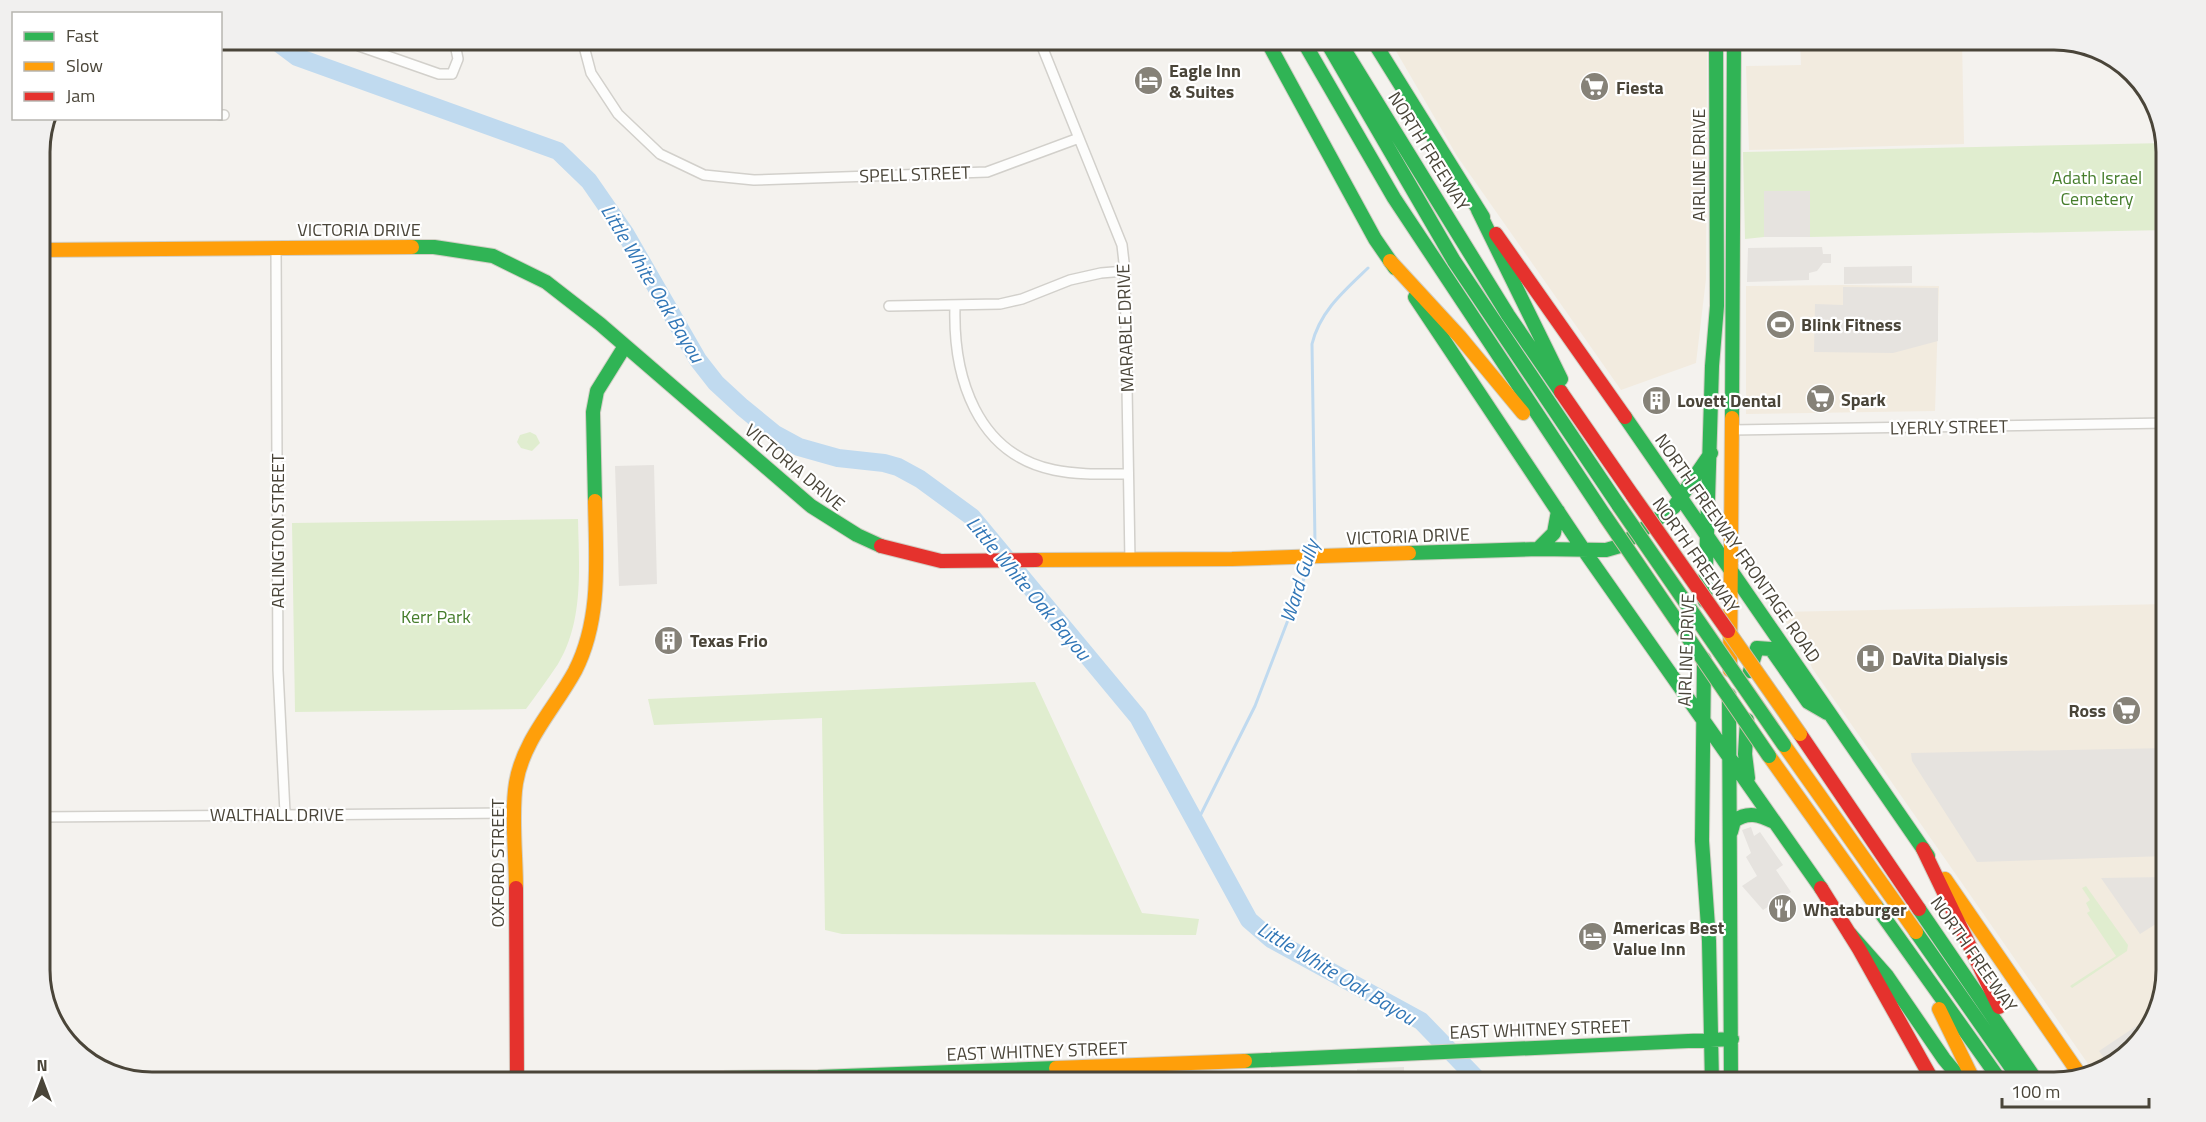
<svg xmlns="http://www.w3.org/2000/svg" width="2206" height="1122" font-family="'Titillium Web',sans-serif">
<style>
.commercial{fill:#f2ebdf}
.green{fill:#e0edcf}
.parking{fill:#e6e3df}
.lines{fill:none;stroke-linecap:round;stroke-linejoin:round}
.stream{stroke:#c0daef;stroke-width:3}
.river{stroke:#c0daef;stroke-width:18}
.street-casing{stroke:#d2d0cb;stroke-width:12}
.fast-casing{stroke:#d2cfc5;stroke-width:16}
.slow-casing{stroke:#d2cfc5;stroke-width:16}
.jam-casing{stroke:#d2cfc5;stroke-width:16}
.street{stroke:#fdfdfc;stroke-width:9}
.fast{stroke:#30b455;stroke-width:14}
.slow{stroke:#ff9f0a;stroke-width:14}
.jam{stroke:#e5322d;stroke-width:14}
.fast-bridge-casing{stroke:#cbc0aa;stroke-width:16;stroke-linecap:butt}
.slow-bridge-casing{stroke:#cbc0aa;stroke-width:16;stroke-linecap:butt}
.jam-bridge-casing{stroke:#cbc0aa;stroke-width:16;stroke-linecap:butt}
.fast-bridge{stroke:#30b455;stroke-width:14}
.slow-bridge{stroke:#ff9f0a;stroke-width:14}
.jam-bridge{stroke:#e5322d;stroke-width:14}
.labels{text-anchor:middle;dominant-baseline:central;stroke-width:4.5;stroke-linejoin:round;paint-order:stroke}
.poi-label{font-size:18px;font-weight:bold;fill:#4a4539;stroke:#fff;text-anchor:start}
.street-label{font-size:18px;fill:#4a4539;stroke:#fff}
.park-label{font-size:18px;fill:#467d2c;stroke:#fff}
.water-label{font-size:20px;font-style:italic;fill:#3277b7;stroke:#fff}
.rim{fill:none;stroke:#4a4539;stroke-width:3}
</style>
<rect width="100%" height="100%" fill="#f4f2ee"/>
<path class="commercial" d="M 1389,39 L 1707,39 L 1706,279 L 1696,363 L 1621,390 L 1457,156 Z
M 1800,39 L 1962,39 L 1964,144 L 1749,150 L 1746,66 L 1801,65 Z
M 1844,285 L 1939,286 L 1935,411 L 1746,414 L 1746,286 Z
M 2167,604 L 2167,970 L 2156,1020 L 2117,1064 L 2093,1071 L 1812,668 L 1804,648 L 1779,612 Z"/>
<path class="green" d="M 220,39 L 259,39 L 263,50 L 221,50 Z
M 2166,143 L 2167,230 L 1810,237 L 1810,191 L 1765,191 L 1764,237 L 1745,239 L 1743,152 Z
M 530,432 L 536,435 L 540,443 L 532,451 L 521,448 L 517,442 L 520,435 Z
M 578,519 C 579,567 584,621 558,664 C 548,679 537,694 526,709 L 295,712 L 292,523 Z
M 1035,682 L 1142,913 L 1199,919 L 1196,935 L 842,934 L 825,930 L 822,718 L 654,725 L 648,699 Z
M 2086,886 L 2128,945 L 2127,951 L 2072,988 L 2070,986 L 2116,956 L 2087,913 L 2090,911 L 2086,903 L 2090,900 L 2082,888 Z"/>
<path class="parking" d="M 1764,191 L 1810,191 L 1810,237 L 1764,237 Z
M 1822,247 L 1823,254 L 1831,254 L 1831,263 L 1823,263 L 1817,271 L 1809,273 L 1809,280 L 1747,282 L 1748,248 Z
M 1912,266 L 1912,283 L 1844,284 L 1844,267 Z
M 1843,287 L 1938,288 L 1938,341 L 1893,353 L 1814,352 L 1815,304 L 1843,305 Z
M 654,465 L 657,584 L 619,586 L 615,466 Z
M 2167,748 L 2167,856 L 1977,862 L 1912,761 L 1911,753 Z
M 1751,827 L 1754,836 L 1760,832 L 1783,865 L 1776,870 L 1791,892 L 1763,910 L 1742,886 L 1757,876 L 1746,857 L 1751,853 L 1742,830 Z
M 2167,877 L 2167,917 L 2140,934 L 2101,878 Z
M 2153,1015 L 2156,1020 L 2117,1064 L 2110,1066 L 2099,1051 Z
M 1404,1067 L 1404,1083 L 1357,1083 L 1357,1069 Z"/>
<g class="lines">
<path class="stream" d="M 1313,551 L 1315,543 L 1312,344 C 1320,311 1344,291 1368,268
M 1196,824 L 1255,706 L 1311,560"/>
<path class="river" d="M 273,39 L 297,57 L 558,151 L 589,181 L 625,233 L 698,360 L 716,383 L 742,407 L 775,434 L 799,447 L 838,458 L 884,463 L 898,467 L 920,479 L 972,517 L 1138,717 L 1249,920 L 1271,939 L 1421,1021 L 1481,1083"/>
<defs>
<path id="street" d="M 352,39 L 359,46 L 439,74 L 452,74 L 458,59 L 454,39
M 582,39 L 591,73 L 618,114 L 660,154 L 704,175 L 754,180 L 987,172 L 1079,138
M 806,39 L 948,39
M 1039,39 L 1122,245 L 1125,271 L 1130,561
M 583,43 L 707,43
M 220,115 L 224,115
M 276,248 L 278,670 L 285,813
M 889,306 L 1000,304 L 1022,299 L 1070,280 L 1101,273 L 1125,271
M 955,307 C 953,376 976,454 1054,470 C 1078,475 1104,474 1128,474
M 1731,430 L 2167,423
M 39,817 L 514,813
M 1109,1067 L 1109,1083"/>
<path id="fast" d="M 1266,39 L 1375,239 L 1395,268
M 1302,39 L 1394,198 L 1605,516
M 1325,39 L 1454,261 L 1619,506
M 1372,39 L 1483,217
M 1342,46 L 1508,315 L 1561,392
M 1478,210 L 1561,379
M 412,247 L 434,247 L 493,256 L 546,282 L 600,324 L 811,506 L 857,535 L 881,546
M 1415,297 L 1583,549 L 1821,888
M 1625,417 L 1928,856
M 1732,418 L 1734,39
M 595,501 L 593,412 L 597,391 L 625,346
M 1538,549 L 1554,533 L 1558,511
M 1409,553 L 1538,549 L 1606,550 L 1620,546 L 1674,507 L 1711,453
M 1705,601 L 1712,366 L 1717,306 L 1716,39
M 1704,659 L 1702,841 L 1709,941 L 1712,1083
M 1750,671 L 1757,648 L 1771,649 L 1808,702 L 1827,713
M 1729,695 L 1731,1083
M 1747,720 L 1745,754 L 1748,778
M 1731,832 L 1734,821 C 1748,811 1759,815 1774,822
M 1876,906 L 2002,1083
M 1919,909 L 2038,1083
M 1916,932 L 2022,1083
M 1850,934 L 1887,976 L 1944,1059 L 1964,1083
M 1245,1061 L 1732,1039
M 270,1083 L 818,1077 L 1056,1068"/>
<path id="slow" d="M 39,250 L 412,247
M 1390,261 L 1460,337 L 1523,413
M 1036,560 L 1232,559 L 1409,553
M 1730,670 L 1732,418
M 1784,745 L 1916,932
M 1769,756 L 1876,906
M 1945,879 L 2080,1075
M 516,888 C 516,857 511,813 516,783 C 523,740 555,708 575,671 C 602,618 596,558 595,501
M 1939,1009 L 1975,1083
M 1056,1068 L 1245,1061"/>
<path id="jam" d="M 1496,234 L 1625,417
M 1561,392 L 1633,496
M 881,546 L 941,561 L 1036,560
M 1800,734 L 1919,909
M 1923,849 L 1999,1007
M 516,888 L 517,1083
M 1821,888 L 1859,949 L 1934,1083"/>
</defs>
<use href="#street" class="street-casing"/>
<use href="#fast" class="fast-casing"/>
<use href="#slow" class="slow-casing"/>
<use href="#jam" class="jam-casing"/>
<use href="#street" class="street"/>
<use href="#fast" class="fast"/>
<use href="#slow" class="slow"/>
<use href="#jam" class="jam"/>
<defs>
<path id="fast-bridge" d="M 1619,506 L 1784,745
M 1605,516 L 1769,756"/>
<path id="slow-bridge" d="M 1728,631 L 1800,734"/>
<path id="jam-bridge" d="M 1633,496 L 1728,631"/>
</defs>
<use href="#fast-bridge" class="fast-bridge-casing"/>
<use href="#slow-bridge" class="slow-bridge-casing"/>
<use href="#jam-bridge" class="jam-bridge-casing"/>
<use href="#fast-bridge" class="fast-bridge"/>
<use href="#slow-bridge" class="slow-bridge"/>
<use href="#jam-bridge" class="jam-bridge"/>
</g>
<defs>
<symbol id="hotel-disc" viewBox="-11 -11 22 22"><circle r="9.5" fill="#868278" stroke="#fff"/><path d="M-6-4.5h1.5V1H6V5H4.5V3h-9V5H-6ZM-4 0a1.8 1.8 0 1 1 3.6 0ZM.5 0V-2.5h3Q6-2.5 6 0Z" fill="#fff"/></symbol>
<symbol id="supermarket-disc" viewBox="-11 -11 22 22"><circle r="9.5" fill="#868278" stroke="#fff"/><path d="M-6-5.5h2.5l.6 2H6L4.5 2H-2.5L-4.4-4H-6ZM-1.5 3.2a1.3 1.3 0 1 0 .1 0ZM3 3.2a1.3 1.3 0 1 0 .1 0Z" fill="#fff"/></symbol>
<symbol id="stadium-disc" viewBox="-11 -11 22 22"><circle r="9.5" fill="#868278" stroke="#fff"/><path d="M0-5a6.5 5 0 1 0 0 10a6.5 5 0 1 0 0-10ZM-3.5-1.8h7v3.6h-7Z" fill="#fff"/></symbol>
<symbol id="building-disc" viewBox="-11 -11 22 22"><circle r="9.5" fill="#868278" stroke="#fff"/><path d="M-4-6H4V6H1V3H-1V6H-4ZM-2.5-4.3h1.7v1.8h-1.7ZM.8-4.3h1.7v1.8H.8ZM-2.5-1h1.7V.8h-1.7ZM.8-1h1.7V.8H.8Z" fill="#fff"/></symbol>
<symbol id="hospital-disc" viewBox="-11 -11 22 22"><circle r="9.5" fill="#868278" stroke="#fff"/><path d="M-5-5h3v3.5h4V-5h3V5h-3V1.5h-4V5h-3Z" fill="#fff"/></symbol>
<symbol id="restaurant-disc" viewBox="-11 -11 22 22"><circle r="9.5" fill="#868278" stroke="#fff"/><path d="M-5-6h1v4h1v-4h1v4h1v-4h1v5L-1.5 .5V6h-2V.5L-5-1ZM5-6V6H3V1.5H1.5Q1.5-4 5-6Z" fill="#fff"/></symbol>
</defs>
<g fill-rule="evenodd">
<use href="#hotel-disc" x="1132" y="64" width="33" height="33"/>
<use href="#supermarket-disc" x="1578" y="70" width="33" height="33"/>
<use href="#stadium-disc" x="1764" y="308" width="33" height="33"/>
<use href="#supermarket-disc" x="1804" y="382" width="33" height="33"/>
<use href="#building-disc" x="1640" y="384" width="33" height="33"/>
<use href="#building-disc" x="652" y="624" width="33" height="33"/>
<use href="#hospital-disc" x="1854" y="642" width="33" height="33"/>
<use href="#supermarket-disc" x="2110" y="694" width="33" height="33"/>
<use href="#restaurant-disc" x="1766" y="892" width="33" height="33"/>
<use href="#hotel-disc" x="1576" y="920" width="33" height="33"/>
</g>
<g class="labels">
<g class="poi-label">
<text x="1169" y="70">Eagle Inn<tspan x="1169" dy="21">&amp; Suites</tspan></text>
<text x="1616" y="87">Fiesta</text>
<text x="1801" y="324">Blink Fitness</text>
<text x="1841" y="399">Spark</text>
<text x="1677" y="400">Lovett Dental</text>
<text x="690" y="640">Texas Frio</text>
<text x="1892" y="658">DaVita Dialysis</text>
<text x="2106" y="710" text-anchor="end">Ross</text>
<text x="1803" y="909">Whataburger</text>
<text x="1613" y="927">Americas Best<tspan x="1613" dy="21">Value Inn</tspan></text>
</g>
<g class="street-label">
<text transform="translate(1429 151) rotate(58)">NORTH FREEWAY</text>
<text transform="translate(1698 165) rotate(-90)">AIRLINE DRIVE</text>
<text transform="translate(915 174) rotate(-2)">SPELL STREET</text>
<text x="359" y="229">VICTORIA DRIVE</text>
<text transform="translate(1125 328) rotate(-92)">MARABLE DRIVE</text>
<text transform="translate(1949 427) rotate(-1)">LYERLY STREET</text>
<text transform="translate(795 467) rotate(40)">VICTORIA DRIVE</text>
<text transform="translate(277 531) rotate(-90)">ARLINGTON STREET</text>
<text transform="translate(1408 536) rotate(-2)">VICTORIA DRIVE</text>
<text transform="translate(1738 548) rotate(55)">NORTH FREEWAY FRONTAGE ROAD</text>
<text transform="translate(1696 555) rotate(55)">NORTH FREEWAY</text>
<text transform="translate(1686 650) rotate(-88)">AIRLINE DRIVE</text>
<text x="277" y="814">WALTHALL DRIVE</text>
<text transform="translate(497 863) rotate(-90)">OXFORD STREET</text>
<text transform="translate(1974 954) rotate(55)">NORTH FREEWAY</text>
<text transform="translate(1540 1029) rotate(-2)">EAST WHITNEY STREET</text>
<text transform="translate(1037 1051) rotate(-2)">EAST WHITNEY STREET</text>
</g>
<g class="park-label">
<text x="2097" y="177">Adath Israel<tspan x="2097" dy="21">Cemetery</tspan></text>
<text x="436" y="616">Kerr Park</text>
</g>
<g class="water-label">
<text transform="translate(653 283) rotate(59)">Little White Oak Bayou</text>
<text transform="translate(1299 581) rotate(-72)">Ward Gully</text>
<text transform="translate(1029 588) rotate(50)">Little White Oak Bayou</text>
<text transform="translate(1337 973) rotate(31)">Little White Oak Bayou</text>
</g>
</g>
<path d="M0 0H2206V1122H0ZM152 50H2054A102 102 0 0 1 2156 152V970A102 102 0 0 1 2054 1072H152A102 102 0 0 1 50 970V152A102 102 0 0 1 152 50Z" fill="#f1f0ef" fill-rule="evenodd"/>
<path class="rim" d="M152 50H2054A102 102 0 0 1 2156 152V970A102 102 0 0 1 2054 1072H152A102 102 0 0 1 50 970V152A102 102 0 0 1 152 50Z"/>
<rect x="12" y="12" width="210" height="108" fill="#ffffff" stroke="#b7b5b0" stroke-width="1.5"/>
<rect x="24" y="32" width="30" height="9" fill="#30b455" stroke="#b7b5b0" stroke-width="1.5"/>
<text x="66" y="42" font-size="18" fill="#4a4539">Fast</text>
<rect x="24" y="62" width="30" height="9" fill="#ff9f0a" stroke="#b7b5b0" stroke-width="1.5"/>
<text x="66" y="72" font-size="18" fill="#4a4539">Slow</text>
<rect x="24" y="92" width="30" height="9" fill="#e5322d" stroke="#b7b5b0" stroke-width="1.5"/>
<text x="66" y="102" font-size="18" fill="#4a4539">Jam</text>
<g transform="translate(42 1080)" stroke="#ffffff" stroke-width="4.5" paint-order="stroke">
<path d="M0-4.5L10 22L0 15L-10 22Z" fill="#4a4539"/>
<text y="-9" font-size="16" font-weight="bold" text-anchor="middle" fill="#4a4539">N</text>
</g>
<path d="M2002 1098v9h147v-9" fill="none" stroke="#4a4539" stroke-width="3"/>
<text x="2011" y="1098" font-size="18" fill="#4a4539" stroke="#ffffff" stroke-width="4.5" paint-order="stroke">100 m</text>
</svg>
